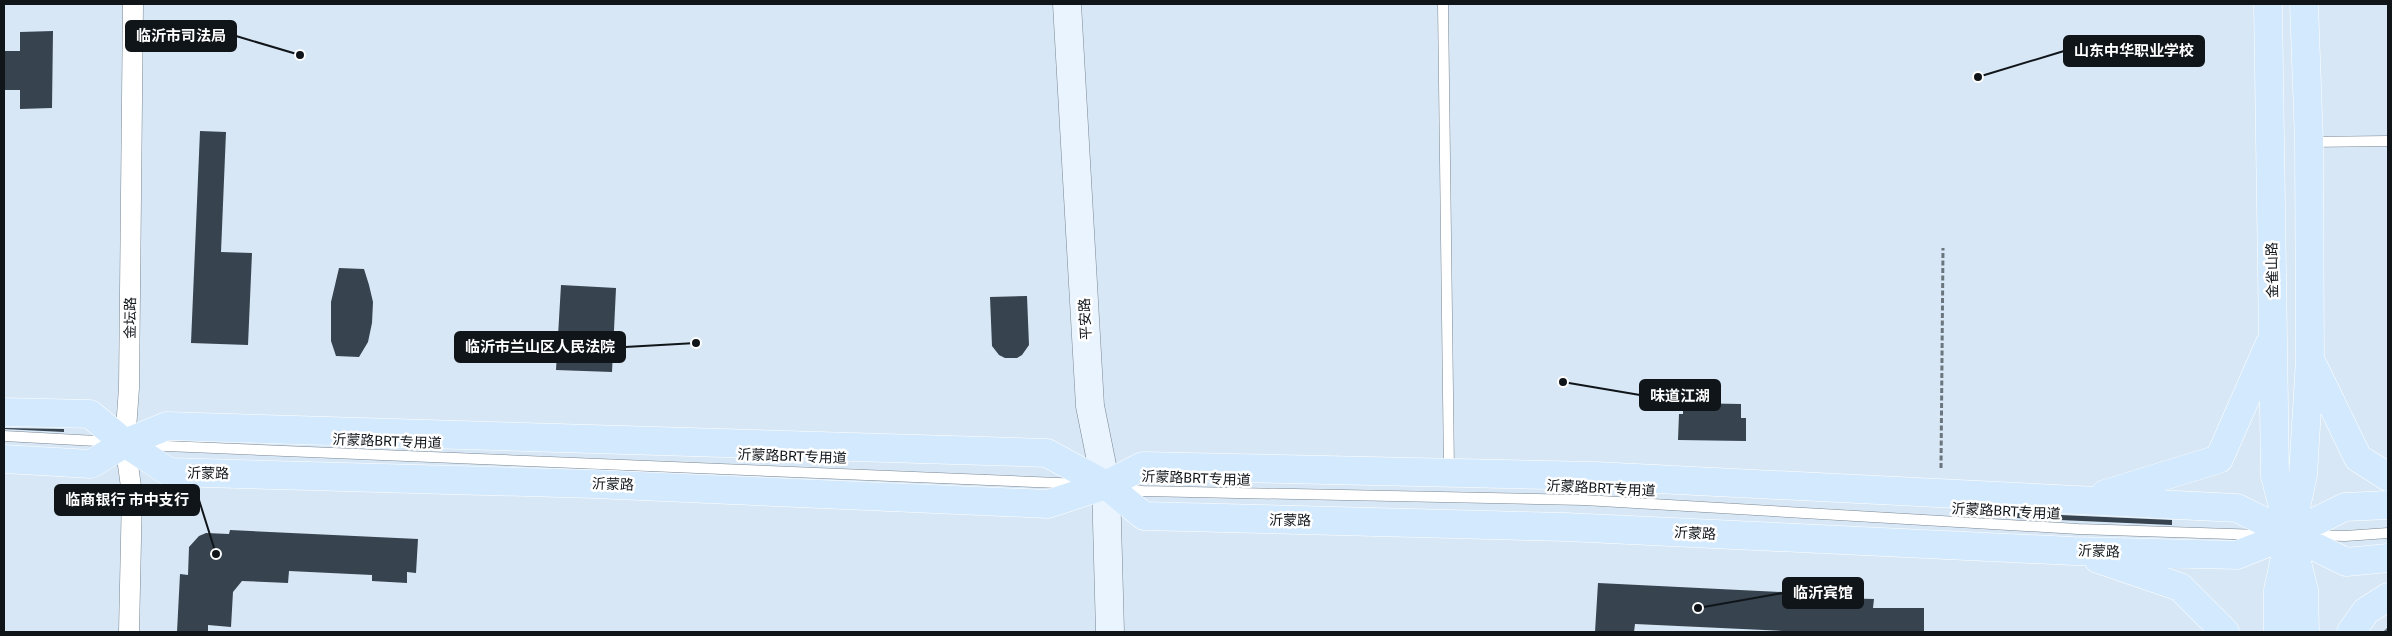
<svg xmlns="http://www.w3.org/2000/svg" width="2392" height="636" font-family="Roboto,'Noto Sans SC',sans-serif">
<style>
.building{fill:#37434e}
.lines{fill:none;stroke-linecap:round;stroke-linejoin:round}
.lane-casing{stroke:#7a8794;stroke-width:11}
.street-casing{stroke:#7a8794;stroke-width:21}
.secondary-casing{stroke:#7a8794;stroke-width:29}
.primary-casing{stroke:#fff;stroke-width:29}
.path{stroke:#6b757e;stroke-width:3;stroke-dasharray:5 2.5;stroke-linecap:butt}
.lane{stroke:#fff;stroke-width:10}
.street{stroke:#fff;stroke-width:20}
.secondary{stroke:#e9f4fe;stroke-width:28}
.primary{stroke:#d3e9fd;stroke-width:28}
.labels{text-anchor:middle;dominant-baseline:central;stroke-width:5;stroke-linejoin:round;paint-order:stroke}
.street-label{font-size:14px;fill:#10151a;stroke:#fff}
.leader{fill:none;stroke:#10151a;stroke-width:2}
.callout-dot{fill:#10151a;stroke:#fff;stroke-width:2}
.callout{fill:#10151a;stroke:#10151a;stroke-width:2}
.callout-label{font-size:15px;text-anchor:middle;font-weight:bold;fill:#fff}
</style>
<rect width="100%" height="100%" fill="#d8e7f5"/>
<path class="building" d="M 53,31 L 52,108 L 20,109 L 20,90 L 4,90 L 4,51 L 20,51 L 20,32 Z
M 200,131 L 226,132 L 221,252 L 252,253 L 248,345 L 191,343 Z
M 339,268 L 364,269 L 369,285 L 373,302 L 372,323 L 368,342 L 359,357 L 336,356 L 331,341 L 331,302 Z
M 561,285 L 616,288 L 612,372 L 556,370 Z
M 1027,296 L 1029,345 L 1022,355 L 1017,358 L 1005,358 L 999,355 L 992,346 L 990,297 Z
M 1683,403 L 1741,404 L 1741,418 L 1746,418 L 1746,441 L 1678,440 L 1679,414 L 1683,414 Z
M 4,428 L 64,429 L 64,432 L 4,429 Z
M 1995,512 L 2172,520 L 2172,525 L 1995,517 Z
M 230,530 L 418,539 L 416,573 L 407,572 L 407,583 L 372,581 L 372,575 L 289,571 L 288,583 L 242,581 L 233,592 L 231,627 L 208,625 L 208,632 L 177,632 L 180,574 L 188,575 L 189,547 L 199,536 L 206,533 L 229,534 Z
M 1598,583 L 1801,593 L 1800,597 L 1874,599 L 1873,608 L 1924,608 L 1924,632 L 1806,632 L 1635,624 L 1634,632 L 1595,632 Z"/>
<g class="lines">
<defs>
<path id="lane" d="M 1443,4 L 1449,471
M 2309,142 L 2388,141
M 4,436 L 115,442
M 142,445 L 1082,484
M 1121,488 L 1143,491 L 1584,500 L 2078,529 L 2262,535
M 2309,535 L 2345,536 L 2388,533"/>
<path id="street" d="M 129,632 L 132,494 L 125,443 L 129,388 L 133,4"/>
<path id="secondary" d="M 1067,4 L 1090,406 L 1106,485 L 1110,632"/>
<path id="primary" d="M 2268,4 L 2275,476 L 2304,590 L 2305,632
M 2311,361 L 2358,458 L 2388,477
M 4,412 L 90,414 L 125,443 L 169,472 L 594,484 L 1048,504 L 1106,485 L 1143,466 L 1596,476 L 2237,508 L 2346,562 L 2388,558
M 4,459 L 91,464 L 125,443 L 167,426 L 1047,453 L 1106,485 L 1144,516 L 1566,527 L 2073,551 L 2237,555 L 2290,534 L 2345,507 L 2388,505
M 2105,494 L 2219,459 L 2269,345
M 2098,559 L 2180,587 L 2225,632
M 2278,632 L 2278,590 L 2303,475 L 2310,359 L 2309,142 L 2304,4
M 2351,632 L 2366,611 L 2388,597"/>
</defs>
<use href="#lane" class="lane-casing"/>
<use href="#street" class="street-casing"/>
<use href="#secondary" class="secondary-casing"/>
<use href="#primary" class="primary-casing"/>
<path class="path" d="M 1941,468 L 1943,248
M 2385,632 L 2388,629"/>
<use href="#lane" class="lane"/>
<use href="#street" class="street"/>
<use href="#secondary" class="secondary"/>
<use href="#primary" class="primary"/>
</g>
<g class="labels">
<g class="street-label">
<text transform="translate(2272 270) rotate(-91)">金雀山路</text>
<text transform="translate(130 318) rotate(-89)">金坛路</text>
<text transform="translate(1085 319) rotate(-93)">平安路</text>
<text transform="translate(387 441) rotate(2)">沂蒙路BRT专用道</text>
<text transform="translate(792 456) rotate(2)">沂蒙路BRT专用道</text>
<text transform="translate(208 473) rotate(1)">沂蒙路</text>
<text transform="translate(1196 478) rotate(2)">沂蒙路BRT专用道</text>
<text transform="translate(613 484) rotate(2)">沂蒙路</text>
<text transform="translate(1601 488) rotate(3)">沂蒙路BRT专用道</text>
<text transform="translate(2006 511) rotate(3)">沂蒙路BRT专用道</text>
<text transform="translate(1290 520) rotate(1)">沂蒙路</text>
<text transform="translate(1695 533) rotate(3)">沂蒙路</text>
<text transform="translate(2099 551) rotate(2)">沂蒙路</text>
</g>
</g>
<path class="leader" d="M300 55L236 36M1978 77L2064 51M696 343L625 347M1563 382L1640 395M216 554L199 500M1698 608L1783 593"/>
<g class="callout-dot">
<circle cx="300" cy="55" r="5"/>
<circle cx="1978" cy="77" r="5"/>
<circle cx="696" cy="343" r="5"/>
<circle cx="1563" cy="382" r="5"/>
<circle cx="216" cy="554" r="5"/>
<circle cx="1698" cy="608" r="5"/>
</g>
<g class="callout">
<rect x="126" y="21" width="110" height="30" rx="5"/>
<rect x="2064" y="36" width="140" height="30" rx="5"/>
<rect x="455" y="332" width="170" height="30" rx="5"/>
<rect x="1640" y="380" width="80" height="30" rx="5"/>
<rect x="55" y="485" width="144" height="30" rx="5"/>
<rect x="1783" y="578" width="80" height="30" rx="5"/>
</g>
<g class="callout-label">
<text x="181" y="41">临沂市司法局</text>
<text x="2134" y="56">山东中华职业学校</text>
<text x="540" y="352">临沂市兰山区人民法院</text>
<text x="1680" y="401">味道江湖</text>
<text x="127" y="505">临商银行 市中支行</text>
<text x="1823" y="598">临沂宾馆</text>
</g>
<rect width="2392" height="636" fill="none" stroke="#10151a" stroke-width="10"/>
</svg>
